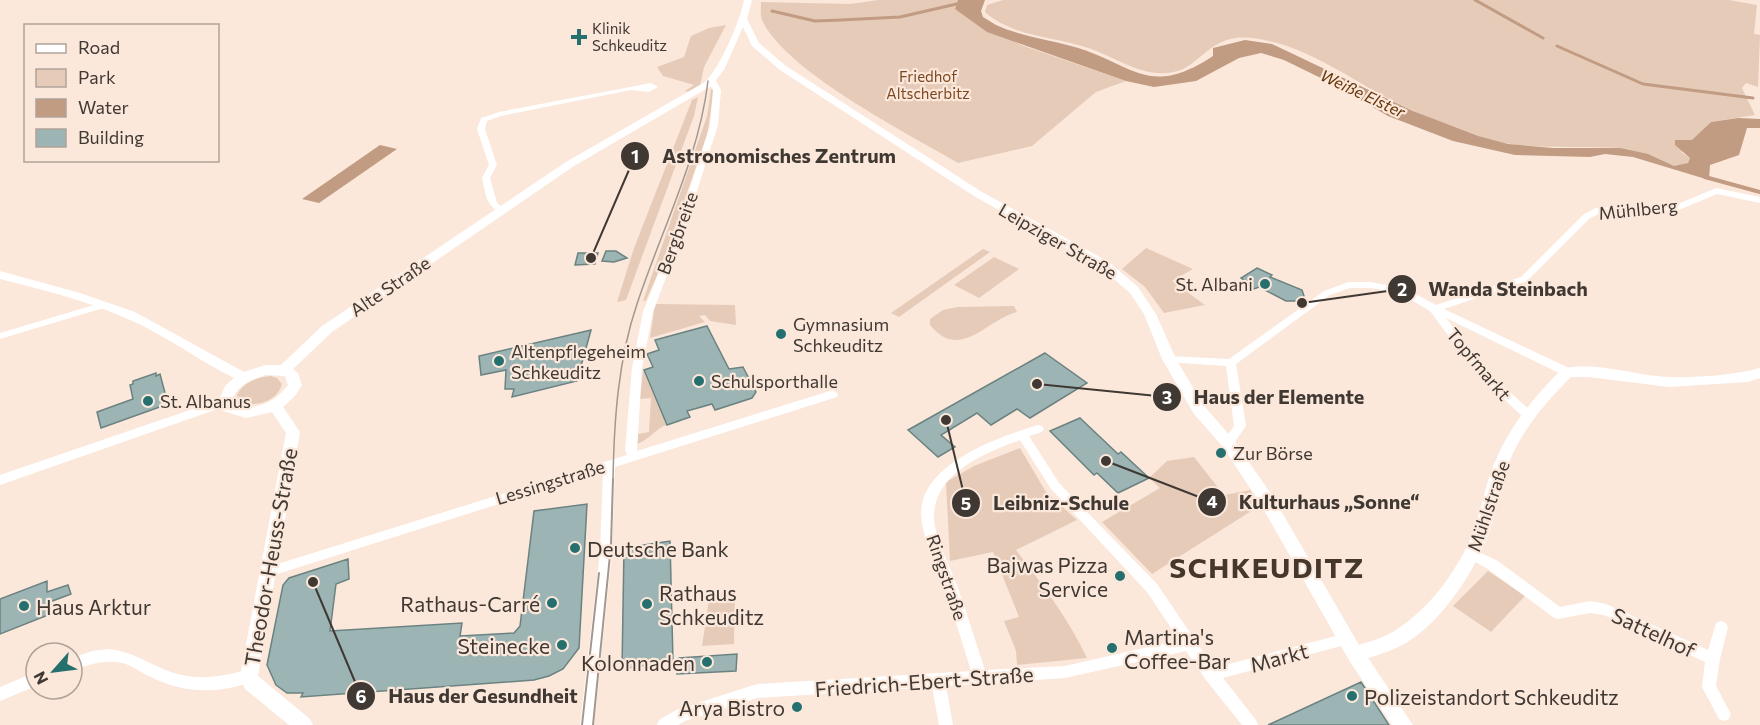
<svg xmlns="http://www.w3.org/2000/svg" width="1760" height="725" font-family="Commissioner,sans-serif">
<style>
.green{fill:#e6cbb9}
.water{fill:#c19b82}
.lines{fill:none;stroke-linecap:round;stroke-linejoin:round}
.stream-far1{stroke:#c19b82;stroke-width:3}
.stream{stroke:#c19b82;stroke-width:4}
.building{fill:#9cb4b3;stroke:#6b8281;stroke-width:1.5}
.minor{fill:#fff;fill-rule:evenodd}
.tertiary{fill:#fff;fill-rule:evenodd}
.tram-far1{stroke:#a4978d;stroke-width:1.5}
.tram{stroke:#a4978d;stroke-width:2}
.poi-dot{fill:#25706e;stroke:#fbe8db;stroke-width:2}
.labels{text-anchor:middle;dominant-baseline:central;stroke-width:4.5;stroke-linejoin:round;paint-order:stroke}
.far-poi-label{font-size:15px;fill:#3f3833;stroke:#fbe8db;text-anchor:start}
.far-park-label{font-size:15px;fill:#7b4821;stroke:#fbe8db}
.far-water-label{font-size:16px;font-style:italic;fill:#643307;stroke:#fbe8db}
.street-label{font-size:18px;fill:#3f3833;stroke:#fbe8db}
.poi-label{font-size:18px;fill:#3f3833;stroke:#fbe8db;text-anchor:start}
.near-poi-label{font-size:21px;fill:#3f3833;stroke:#fbe8db;text-anchor:start}
.near-street-label{font-size:21px;fill:#3f3833;stroke:#fbe8db}
.near-district-label{font-size:28px;font-weight:bold;letter-spacing:1.5px;fill:#46372d;stroke:#fbe8db}
.leader{fill:none;stroke:#3f3833;stroke-width:2}
.callout-dot{fill:#3f3833;stroke:#fbe8db;stroke-width:2}
.mark-label{font-size:18px;text-anchor:middle;font-weight:bold;fill:#fff}
.callout-label{font-size:20px;text-anchor:middle;font-weight:bold;fill:#3f3833;stroke:#fbe8db;stroke-width:4.5;stroke-linejoin:round;paint-order:stroke}
</style>
<rect width="100%" height="100%" fill="#fbe8db"/>
<path class="green" d="M 878,0 L 958,0 L 955,9 L 1021,45 L 1126,81 L 1096,92 L 1032,146 L 958,163 C 907,133 785,71 762,20 C 760,15 761,7 761,2 L 850,4 Z
M 1003,0 L 1729,0 L 1757,5 L 1754,34 L 1760,35 L 1758,87 L 1746,83 L 1742,88 L 1755,115 L 1711,122 L 1681,152 L 1690,158 L 1688,163 C 1684,164 1678,166 1675,166 C 1660,165 1640,149 1619,148 C 1583,146 1547,149 1510,144 C 1477,140 1442,124 1412,110 C 1359,87 1312,45 1252,38 C 1206,33 1202,70 1168,73 C 1140,76 1115,57 1091,49 C 1056,36 1014,38 985,12 L 987,5 Z
M 726,25 L 704,67 L 700,86 L 689,92 L 685,91 L 694,85 L 663,76 L 657,67 L 684,57 L 691,36 L 709,28 Z
M 711,89 L 714,90 L 707,136 L 660,269 L 646,300 L 643,301 L 707,116 Z
M 698,97 L 694,116 L 626,300 L 617,302 L 634,248 L 692,100 Z
M 1146,248 L 1193,269 L 1172,281 L 1205,305 L 1164,313 L 1145,287 L 1122,269 Z
M 983,249 L 990,252 L 899,317 L 891,313 Z
M 994,257 L 1019,269 L 979,298 L 954,285 Z
M 655,304 L 735,305 L 736,325 L 710,321 L 705,315 L 699,316 L 705,322 L 650,338 Z
M 1014,306 L 1017,312 C 986,320 960,362 930,325 L 930,319 L 943,310 L 957,307 Z
M 643,370 L 666,425 C 654,430 649,440 637,444 L 638,434 L 649,432 L 651,398 L 640,399 Z
M 271,376 L 277,378 L 282,384 C 278,401 255,408 239,402 L 237,395 C 244,382 257,377 271,376 Z
M 1020,448 L 1046,492 L 1077,520 L 1016,550 C 1042,584 1068,618 1087,658 L 1017,665 L 1016,651 L 1004,621 L 1019,617 L 993,552 L 950,561 L 946,482 L 974,466 Z
M 1194,457 L 1224,495 L 1251,490 L 1256,508 L 1152,574 L 1102,522 L 1160,488 L 1149,478 L 1167,461 Z
M 1488,571 L 1525,596 L 1491,632 L 1453,606 Z
M 735,592 L 734,644 L 702,646 L 709,600 L 717,594 Z"/>
<path class="water" d="M 958,0 L 985,0 L 981,11 L 983,17 L 996,25 C 1020,36 1046,39 1071,46 C 1132,62 1147,100 1213,56 L 1213,48 L 1245,40 L 1272,44 L 1413,111 L 1478,136 L 1508,144 L 1553,148 L 1621,148 L 1648,154 L 1674,166 L 1688,163 L 1690,158 L 1675,145 L 1675,140 L 1692,140 L 1711,122 L 1738,118 L 1760,119 L 1760,128 L 1747,128 L 1739,155 L 1710,165 L 1709,180 L 1633,157 L 1605,154 L 1590,157 L 1515,155 L 1453,141 L 1388,116 L 1333,84 L 1284,60 L 1261,53 L 1239,58 L 1196,81 L 1154,87 L 1126,81 L 987,32 L 955,9 Z
M 380,145 L 397,149 L 319,203 L 302,199 Z"/>
<g class="lines">
<path class="stream-far1" d="M 1475,0 L 1543,38
M 772,11 L 815,21 L 841,20 L 900,17 L 961,3
M 1557,46 L 1643,84 L 1753,98"/>
<path class="stream" d="M 1705,177 L 1760,192"/>
</g>
<path class="building" d="M 606,251 L 616,251 L 627,258 L 614,262 L 602,261 Z
M 578,253 L 598,253 L 595,264 L 575,265 Z
M 1257,268 L 1272,275 L 1270,277 L 1302,290 L 1304,296 L 1297,301 L 1286,301 L 1259,287 L 1254,289 L 1243,282 L 1245,281 L 1241,278 Z
M 707,326 L 729,369 L 743,367 L 756,392 L 752,398 L 715,410 L 712,404 L 687,411 L 690,417 L 667,425 L 644,370 L 653,367 L 647,354 L 659,350 L 655,340 Z
M 591,330 L 577,381 L 512,397 L 514,389 L 505,389 L 506,370 L 481,375 L 479,356 Z
M 1045,353 L 1087,383 L 1030,418 L 1017,409 L 991,425 L 977,413 L 941,435 L 955,447 L 938,457 L 908,430 Z
M 156,373 L 156,376 L 160,374 L 168,404 L 101,428 L 97,412 L 133,399 L 130,385 L 133,384 L 133,381 Z
M 1080,418 L 1118,454 L 1121,452 L 1149,478 L 1118,493 L 1097,473 L 1094,475 L 1050,431 Z
M 587,504 L 579,648 L 563,669 L 549,676 L 534,680 L 301,697 L 303,693 L 287,693 L 276,685 L 267,665 L 283,585 L 289,578 L 348,559 L 349,579 L 336,584 L 330,631 L 462,623 L 460,636 L 514,633 L 520,626 L 534,511 Z
M 670,541 L 673,661 L 622,669 L 624,548 Z
M 47,581 L 47,592 L 68,585 L 71,594 L 47,603 L 48,615 L 0,634 L 0,599 Z
M 737,654 L 736,671 L 677,674 L 679,658 Z
M 1361,682 L 1389,725 L 1268,725 Z"/>
<g class="lines">
<path class="minor" d="M 709,79 L 715,79 L 721,90 L 718,125 L 688,219 L 653,312 L 642,368 L 637,451 L 833,390 L 838,394 L 837,397 L 615,467 L 612,552 L 594,725 L 580,725 L 600,552 L 603,471 L 268,577 L 263,576 L 261,572 L 263,568 L 268,567 L 627,455 L 625,450 L 632,368 L 643,312 L 680,219 L 710,125 L 713,90 L 708,81 Z
M 651,83 L 658,87 L 649,92 L 631,90 L 501,116 L 487,121 L 485,129 L 497,165 L 490,178 L 497,203 L 506,210 L 502,213 C 485,206 486,194 482,178 L 489,165 L 477,129 L 481,118 L 499,112 Z
M 1716,188 L 1760,197 L 1760,203 L 1717,194 L 1679,210 L 1601,213 L 1590,218 L 1527,281 L 1444,309 L 1571,369 L 1572,372 L 1571,375 L 1563,375 L 1446,318 L 1492,376 L 1531,411 L 1533,414 L 1531,417 L 1523,417 L 1485,381 L 1462,354 L 1430,311 L 1400,293 L 1371,288 L 1350,288 L 1330,295 L 1236,364 L 1246,426 L 1232,446 L 1224,446 L 1222,443 L 1234,426 L 1226,366 L 1169,362 L 1164,359 L 1169,356 L 1229,359 L 1324,291 L 1349,282 L 1371,282 L 1406,289 L 1436,305 L 1521,277 L 1584,214 L 1596,208 L 1678,204 Z
M 104,302 L 107,303 L 109,305 L 107,307 L 0,339 L 0,333 Z
M 225,398 L 230,402 L 229,405 L 0,485 L 0,475 Z
M 1038,425 L 1042,426 L 1044,429 L 1042,432 L 1029,436 L 1059,483 L 1157,584 L 1214,668 L 1347,633 L 1352,635 L 1354,639 L 1352,643 L 1223,678 L 1256,720 L 1258,725 L 1242,725 L 1206,680 L 1186,651 L 1065,678 L 946,686 L 953,725 L 939,725 L 932,687 L 757,698 L 685,721 L 678,725 L 657,725 L 659,720 L 676,710 L 757,684 L 971,671 C 962,642 953,612 943,584 C 934,561 922,538 921,514 C 921,463 999,437 1038,425 ZM 1020,440 L 1051,489 L 1147,592 L 1179,640 L 1065,666 L 985,670 C 975,641 967,612 956,583 C 949,564 939,546 935,527 C 926,477 981,454 1020,440 Z
M 1473,549 L 1498,561 L 1560,607 L 1590,601 L 1606,604 L 1708,650 L 1716,623 L 1721,621 L 1726,623 L 1728,627 L 1720,659 L 1716,686 L 1731,714 L 1729,719 L 1724,721 L 1719,719 L 1702,687 L 1705,662 L 1604,615 L 1590,613 L 1558,619 L 1553,617 L 1488,569 L 1468,558 L 1467,554 L 1468,550 Z
M 108,649 C 129,651 143,660 161,668 C 191,682 219,678 249,669 L 254,671 L 256,676 L 254,681 C 219,694 185,694 151,677 C 141,673 132,665 122,663 C 105,659 88,665 72,670 L 72,658 L 92,651 Z
M 36,672 L 36,686 L 0,701 L 0,687 Z"/>
<path class="tertiary" d="M 744,0 L 752,0 L 747,19 L 759,43 L 786,66 L 982,192 L 1109,262 L 1138,287 L 1156,314 L 1176,359 L 1204,406 L 1233,439 L 1273,497 L 1359,645 C 1371,641 1383,638 1394,631 C 1428,611 1459,569 1473,532 C 1482,507 1486,481 1497,457 C 1512,423 1536,395 1562,369 C 1592,360 1636,376 1668,377 C 1694,378 1736,375 1760,368 L 1760,378 L 1748,382 L 1669,387 L 1589,377 L 1571,377 C 1548,400 1527,424 1513,453 C 1502,477 1499,502 1491,527 C 1478,567 1443,621 1406,643 C 1394,650 1381,654 1368,658 L 1413,725 L 1392,725 L 1349,660 L 1261,505 L 1223,447 L 1194,414 L 1162,359 L 1144,314 L 1130,293 L 1101,268 L 974,196 L 780,70 L 752,46 L 743,27 L 724,70 L 711,86 L 574,166 L 332,332 L 293,369 L 298,373 L 302,385 L 295,396 L 283,407 L 300,432 L 258,676 L 310,719 L 313,725 L 289,725 L 245,689 L 240,676 L 286,433 L 272,412 L 246,418 L 223,411 L 218,402 L 225,386 L 234,378 C 202,362 173,341 141,325 C 96,303 48,291 0,279 L 0,271 L 80,293 L 135,312 L 244,372 L 265,365 L 281,365 L 322,326 L 566,162 L 705,82 C 720,68 740,21 744,0 ZM 266,375 L 285,376 L 288,385 C 276,402 253,413 233,403 C 233,387 251,380 266,375 Z"/>
<path class="tram-far1" d="M 613,480 C 614,421 618,360 637,304 C 661,231 699,158 708,81"/>
<path class="tram" d="M 582,725 L 599,573
M 593,725 L 611,545 L 613,479"/>
</g>
<g class="poi-dot">
<path d="M576 28h6v6h6v6h-6v6h-6v-6h-6v-6h6z"/>
<circle cx="1265" cy="284" r="6"/>
<circle cx="781" cy="334" r="6"/>
<circle cx="499" cy="361" r="6"/>
<circle cx="699" cy="381" r="6"/>
<circle cx="148" cy="401" r="6"/>
<circle cx="1221" cy="453" r="6"/>
<circle cx="575" cy="548" r="6"/>
<circle cx="1120" cy="576" r="6"/>
<circle cx="552" cy="603" r="6"/>
<circle cx="647" cy="604" r="6"/>
<circle cx="24" cy="606" r="6"/>
<circle cx="562" cy="645" r="6"/>
<circle cx="1112" cy="648" r="6"/>
<circle cx="707" cy="662" r="6"/>
<circle cx="1352" cy="696" r="6"/>
<circle cx="797" cy="707" r="6"/>
</g>
<g class="labels">
<g class="far-poi-label">
<text x="592" y="28">Klinik<tspan x="592" dy="17">Schkeuditz</tspan></text>
</g>
<g class="far-park-label">
<text x="928" y="76">Friedhof<tspan x="928" dy="17">Altscherbitz</tspan></text>
</g>
<g class="far-water-label">
<text transform="translate(1363 93) rotate(25)">Weiße Elster</text>
</g>
<g class="street-label">
<text transform="translate(1638 209) rotate(-6)">Mühlberg</text>
<text transform="translate(677 233) rotate(-70)">Bergbreite</text>
<text transform="translate(1058 241) rotate(30)">Leipziger Straße</text>
<text transform="translate(390 286) rotate(-34)">Alte Straße</text>
<text transform="translate(1479 364) rotate(50)">Topfmarkt</text>
<text transform="translate(550 482) rotate(-17)">Lessingstraße</text>
<text transform="translate(1488 506) rotate(-71)">Mühlstraße</text>
<text transform="translate(947 577) rotate(71)">Ringstraße</text>
</g>
<g class="poi-label">
<text x="1253" y="284" text-anchor="end">St. Albani</text>
<text x="793" y="324">Gymnasium<tspan x="793" dy="21">Schkeuditz</tspan></text>
<text x="511" y="351">Altenpflegeheim<tspan x="511" dy="21">Schkeuditz</tspan></text>
<text x="711" y="381">Schulsporthalle</text>
<text x="160" y="401">St. Albanus</text>
<text x="1233" y="453">Zur Börse</text>
</g>
<g class="near-poi-label">
<text x="587" y="548">Deutsche Bank</text>
<text x="1108" y="564" text-anchor="end">Bajwas Pizza<tspan x="1108" dy="24">Service</tspan></text>
<text x="659" y="592">Rathaus<tspan x="659" dy="24">Schkeuditz</tspan></text>
<text x="540" y="603" text-anchor="end">Rathaus-Carré</text>
<text x="36" y="606">Haus Arktur</text>
<text x="1124" y="636">Martina's<tspan x="1124" dy="24">Coffee-Bar</tspan></text>
<text x="550" y="645" text-anchor="end">Steinecke</text>
<text x="695" y="662" text-anchor="end">Kolonnaden</text>
<text x="1364" y="696">Polizeistandort Schkeuditz</text>
<text x="785" y="707" text-anchor="end">Arya Bistro</text>
</g>
<g class="near-street-label">
<text transform="translate(270 557) rotate(-80)">Theodor-Heuss-Straße</text>
<text transform="translate(1654 632) rotate(25)">Sattelhof</text>
<text transform="translate(1279 657) rotate(-15)">Markt</text>
<text transform="translate(924 681) rotate(-4)">Friedrich-Ebert-Straße</text>
</g>
<g class="near-district-label">
<text x="1267" y="567">SCHKEUDITZ</text>
</g>
</g>
<path class="leader" d="M591 258L635 156M1302 303L1402 289M1037 384L1167 397M1106 461L1212 502M946 420L966 503M313 582L361 696"/>
<g class="callout-dot">
<circle cx="591" cy="258" r="6"/>
<circle cx="1302" cy="303" r="6"/>
<circle cx="1037" cy="384" r="6"/>
<circle cx="1106" cy="461" r="6"/>
<circle cx="946" cy="420" r="6"/>
<circle cx="313" cy="582" r="6"/>
<circle cx="635" cy="156" r="15"/>
<circle cx="1402" cy="289" r="15"/>
<circle cx="1167" cy="397" r="15"/>
<circle cx="1212" cy="502" r="15"/>
<circle cx="966" cy="503" r="15"/>
<circle cx="361" cy="696" r="15"/>
</g>
<g class="mark-label">
<text x="635" y="163">1</text>
<text x="1402" y="296">2</text>
<text x="1167" y="404">3</text>
<text x="1212" y="508">4</text>
<text x="966" y="510">5</text>
<text x="361" y="703">6</text>
</g>
<g class="callout-label">
<text x="779" y="163">Astronomisches Zentrum</text>
<text x="1508" y="296">Wanda Steinbach</text>
<text x="1279" y="404">Haus der Elemente</text>
<text x="1329" y="509">Kulturhaus „Sonne“</text>
<text x="1061" y="510">Leibniz-Schule</text>
<text x="483" y="703">Haus der Gesundheit</text>
</g>
<rect x="24" y="24" width="195" height="138" fill="#fbe8db" stroke="#b0a298" stroke-width="1.5"/>
<rect x="36" y="44" width="30" height="9" fill="#ffffff" stroke="#b0a298" stroke-width="1.5"/>
<text x="78" y="54" font-size="18" fill="#3f3833">Road</text>
<rect x="36" y="69" width="30" height="18" fill="#e6cbb9" stroke="#b0a298" stroke-width="1.5"/>
<text x="78" y="84" font-size="18" fill="#3f3833">Park</text>
<rect x="36" y="99" width="30" height="18" fill="#c19b82" stroke="#b0a298" stroke-width="1.5"/>
<text x="78" y="114" font-size="18" fill="#3f3833">Water</text>
<rect x="36" y="129" width="30" height="18" fill="#9cb4b3" stroke="#b0a298" stroke-width="1.5"/>
<text x="78" y="144" font-size="18" fill="#3f3833">Building</text>
<g transform="translate(54 671) rotate(242)"><circle r="28" fill="#fbe8db" stroke="#b0a298" stroke-width="1.5"/>
<path d="M0-4.5L10 22L0 15L-10 22Z" fill="#25706e"/>
<text y="-9" font-size="16" font-weight="bold" text-anchor="middle" fill="#3f3833">N</text>
</g>
</svg>
